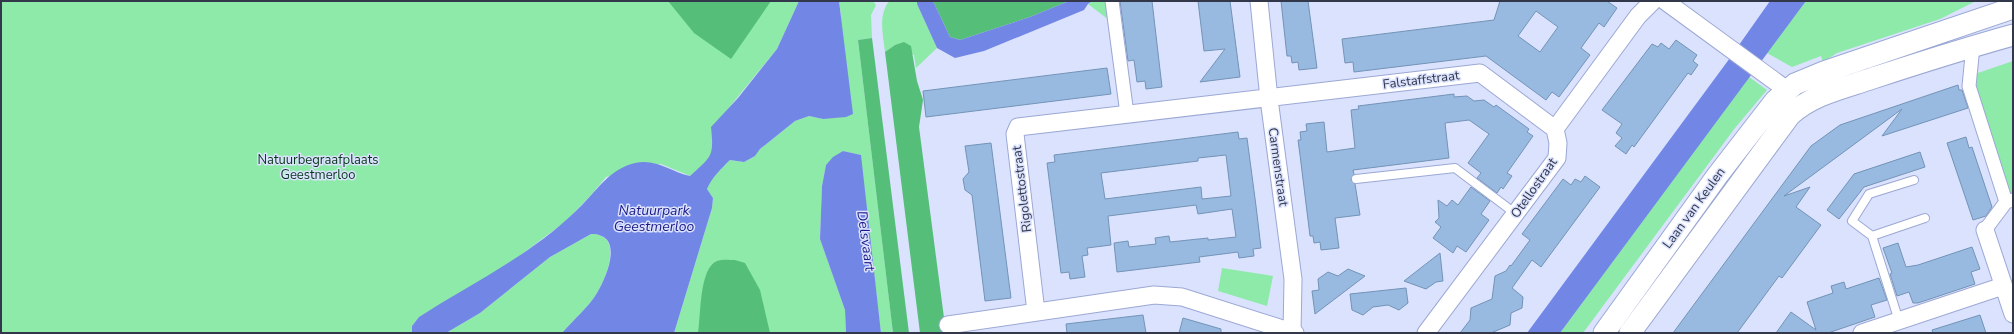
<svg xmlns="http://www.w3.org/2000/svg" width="2014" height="334" font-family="'Nunito Sans',sans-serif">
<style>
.green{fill:#8eeaa8}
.forest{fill:#55be78}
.water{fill:#7287e5}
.building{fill:#99bae0;stroke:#7393b7;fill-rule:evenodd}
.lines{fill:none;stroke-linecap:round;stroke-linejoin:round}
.service-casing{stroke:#9ca8d4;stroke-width:10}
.pedestrian-casing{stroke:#9ca8d4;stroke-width:15}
.minor-casing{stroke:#9ca8d4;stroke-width:19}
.tertiary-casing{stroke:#9ca8d4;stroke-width:23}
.service{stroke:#fff;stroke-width:8}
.pedestrian{stroke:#fff;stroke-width:13}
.minor{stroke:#fff;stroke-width:17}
.tertiary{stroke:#fff;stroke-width:21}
.labels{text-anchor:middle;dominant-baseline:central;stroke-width:3;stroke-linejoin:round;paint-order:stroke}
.street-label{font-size:13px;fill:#323749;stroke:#dae2fe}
.park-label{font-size:13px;fill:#09361b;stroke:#dae2fe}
.water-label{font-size:14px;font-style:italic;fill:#1d1a87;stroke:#dae2fe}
</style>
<rect width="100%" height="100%" fill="#dae2fe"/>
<path class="green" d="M 1,1 L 799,1 L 777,49 L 727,110 L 712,138 L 713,147 L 710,158 L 690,176 L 661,164 L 606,177 L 591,195 L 566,221 L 506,266 L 419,317 L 412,326 L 412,333 L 1,333 Z
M 839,1 L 873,1 L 876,5 L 871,15 L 872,38 L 858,40 L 893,333 L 881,333 L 860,155 L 843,151 L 826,165 L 822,186 L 820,239 L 845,310 L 846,333 L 674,333 L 712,208 L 713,198 L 707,189 L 710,182 L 718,172 L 730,160 L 744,162 L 755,156 L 760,149 L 795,121 L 809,116 L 823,119 L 841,16 Z
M 889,1 L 917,1 L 917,4 L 937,48 L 916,68 L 914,55 L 895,45 L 885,52 C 883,34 878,16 889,1 Z
M 1092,1 L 1106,1 L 1109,20 L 1088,4 Z
M 1806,1 L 1976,1 L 1940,19 L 1837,53 L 1823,62 L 1821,56 L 1792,67 L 1767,53 Z
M 2013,61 L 2013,196 L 2010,197 L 1972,75 Z
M 1749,77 L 1767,90 L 1735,128 L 1583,333 L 1560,333 Z
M 591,234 C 624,234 607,276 597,293 C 588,308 573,320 562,333 L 446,333 L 480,313 L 550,257 Z
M 1222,268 L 1273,276 L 1267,306 L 1218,291 Z"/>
<path class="forest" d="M 668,1 L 771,1 L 731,59 L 694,33 Z
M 933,1 L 1069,1 L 1030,17 L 960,40 L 950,37 Z
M 872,38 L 909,333 L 893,333 L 858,40 Z
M 904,42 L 911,46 L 917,81 L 923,100 L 919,127 L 946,333 L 920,333 L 885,52 L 895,45 Z
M 735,260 L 745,263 L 760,290 L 770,333 L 698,333 C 701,316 699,268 717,261 C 722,259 730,260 735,260 Z"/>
<path class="water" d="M 799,1 L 839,1 L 853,114 L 846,117 L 823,119 L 809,116 L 795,121 L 760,149 L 755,156 L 744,162 L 730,160 C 721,169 712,177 707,189 L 713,198 L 712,208 L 674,333 L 562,333 C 573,320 588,308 597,293 C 607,276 625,234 591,234 L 550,257 L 480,313 L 446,333 L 412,333 L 412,326 L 419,317 C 475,281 534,254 582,205 C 599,188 610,169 635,163 C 656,158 671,172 690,176 C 712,156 714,157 711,127 L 738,98 L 777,49 Z
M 917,1 L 933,1 L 950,37 L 960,40 L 1030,17 L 1069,1 L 1092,1 L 1088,4 L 1084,10 L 984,51 L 955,58 L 937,48 L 917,4 Z
M 1770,1 L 1806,1 L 1560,333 L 1527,333 L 1727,62 Z
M 843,151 L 861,155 L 881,333 L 846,333 L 845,310 L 820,239 L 822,186 L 826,165 L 833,157 Z"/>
<path class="building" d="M 1120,1 L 1152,1 L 1162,87 L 1146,89 L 1145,81 L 1137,82 L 1134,60 L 1128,61 Z
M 1198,1 L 1230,1 L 1240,77 L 1200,82 L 1225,49 L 1204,51 Z
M 1281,1 L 1308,1 L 1317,68 L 1299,70 L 1298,62 L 1292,63 L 1291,56 L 1287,56 Z
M 1500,1 L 1607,1 L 1617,8 L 1604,27 L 1599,23 L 1581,48 L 1590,55 L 1559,97 L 1552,92 L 1546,100 L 1486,56 L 1354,72 L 1353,62 L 1345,63 L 1342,39 L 1494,20 ZM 1536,11 L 1558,27 L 1540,52 L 1518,36 Z
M 1676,40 L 1697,55 L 1693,61 L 1698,65 L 1691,75 L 1688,73 L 1634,147 L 1632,145 L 1626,154 L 1615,146 L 1622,138 L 1616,133 L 1622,124 L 1602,110 L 1652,44 L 1658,47 L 1661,43 L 1669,49 Z
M 1107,68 L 1111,94 L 926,117 L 923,91 Z
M 1958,85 L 1959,90 L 1962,90 L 1968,108 L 1882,136 L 1902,109 L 1784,196 L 1810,187 L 1796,207 L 1821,225 L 1782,278 L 1779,276 L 1737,333 L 1673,333 L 1811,146 L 1840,125 Z
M 1454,94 L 1454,97 L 1467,96 L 1474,101 L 1484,100 L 1494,107 L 1496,105 L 1529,129 L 1527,132 L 1533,136 L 1507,173 L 1512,176 L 1503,189 L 1501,187 L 1497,193 L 1477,178 L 1481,173 L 1468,163 L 1489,134 L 1469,120 L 1445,123 L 1449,158 L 1353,170 L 1354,174 L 1351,180 L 1355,184 L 1360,215 L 1335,218 L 1339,248 L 1321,250 L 1320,242 L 1314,243 L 1313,236 L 1310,236 L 1300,155 L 1298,140 L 1301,140 L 1300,132 L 1307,131 L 1306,124 L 1324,122 L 1327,152 L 1355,148 L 1351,110 L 1359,109 L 1358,106 Z
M 1238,132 L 1239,139 L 1247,138 L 1256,206 L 1261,248 L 1253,249 L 1254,256 L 1239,258 L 1238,252 L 1199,257 L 1200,262 L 1117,272 L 1114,243 L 1128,241 L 1129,247 L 1156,244 L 1155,238 L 1169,236 L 1170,242 L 1208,238 L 1208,240 L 1236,237 L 1232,209 L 1198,214 L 1196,205 L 1108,216 L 1111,245 L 1087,248 L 1088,255 L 1082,256 L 1085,277 L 1070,279 L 1069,272 L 1061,273 L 1047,163 L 1055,162 L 1054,155 ZM 1226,155 L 1231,196 L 1202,199 L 1201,187 L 1105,199 L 1101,173 L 1198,161 L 1198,158 Z
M 1966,137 L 1969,148 L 1972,147 L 1992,207 L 1986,216 L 1973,220 L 1947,143 Z
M 991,143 L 1011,298 L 985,301 L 972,195 L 965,190 L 963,179 L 969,172 L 965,146 Z
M 1920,152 L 1925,167 L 1864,187 L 1839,219 L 1827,210 L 1854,174 Z
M 1585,176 L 1600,187 L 1541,267 L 1532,260 L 1512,288 L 1523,297 L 1522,308 L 1511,313 L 1510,325 L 1491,333 L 1460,333 L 1470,320 L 1471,308 L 1492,299 L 1495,276 L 1506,271 L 1510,265 L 1511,266 L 1530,240 L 1522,234 L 1563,179 L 1571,185 L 1575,179 L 1581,182 Z
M 1471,187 L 1490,201 L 1481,214 L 1489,220 L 1466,252 L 1457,246 L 1453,253 L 1433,238 L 1441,227 L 1435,222 L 1439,218 L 1438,200 L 1447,206 L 1452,200 L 1458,205 Z
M 1898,243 L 1906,267 L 1918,265 L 1972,247 L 1980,269 L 1971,272 L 1975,284 L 1918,303 L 1913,303 L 1909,292 L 1897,296 L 1890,274 L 1892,273 L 1883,248 Z
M 1440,253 L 1443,281 L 1436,282 L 1426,289 L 1404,281 Z
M 1348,269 L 1365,276 L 1315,314 L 1312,291 L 1319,290 L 1318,279 L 1328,272 L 1338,276 Z
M 1879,278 L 1887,300 L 1871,305 L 1875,317 L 1828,333 L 1776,333 L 1791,312 L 1816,330 L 1807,302 L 1833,293 L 1831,286 L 1844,282 L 1846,289 Z
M 1406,288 L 1408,303 L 1399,310 L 1388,305 L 1373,307 L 1363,315 L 1352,310 L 1350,294 Z
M 1143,315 L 1146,333 L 1067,333 L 1066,324 Z
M 1980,315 L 1986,333 L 1933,333 L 1932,330 Z
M 1183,318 L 1221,329 L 1221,333 L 1179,333 Z"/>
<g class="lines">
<defs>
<path id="service" d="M 1356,179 L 1455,168 L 1516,214
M 1872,236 L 1925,218
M 1899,321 L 1872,236 L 1852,221 L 1869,194 L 1914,180"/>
<path id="pedestrian" d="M 1112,1 L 1127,114
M 1972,56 L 1969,86 L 2006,202
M 1985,230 L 2006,202 L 2013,200"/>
<path id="minor" d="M 1259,1 L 1269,99 L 1293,279 L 1292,333
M 1665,1 L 1787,90
M 1985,230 L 2013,314
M 1036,312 L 1015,134 L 1018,127 L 1480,73 L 1555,129
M 948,325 L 1154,295 L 1182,297 L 1295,333
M 1426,333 L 1557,158 L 1558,143 L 1555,129 L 1638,16 L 1653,1
M 1862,333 L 2003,286"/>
<path id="tertiary" d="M 1604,333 L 1717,176 L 1775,101 L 1795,84 L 1824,72 L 2013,8
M 1630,333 L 1790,115 C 1813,94 1844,88 1873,78 C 1919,63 1966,48 2013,35"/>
</defs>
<use href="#service" class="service-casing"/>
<use href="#pedestrian" class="pedestrian-casing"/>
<use href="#minor" class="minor-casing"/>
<use href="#tertiary" class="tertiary-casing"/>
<use href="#service" class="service"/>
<use href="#pedestrian" class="pedestrian"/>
<use href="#minor" class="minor"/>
<use href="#tertiary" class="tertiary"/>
</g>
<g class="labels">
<g class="street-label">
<text transform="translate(1421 80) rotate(-7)">Falstaffstraat</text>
<text transform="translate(1278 167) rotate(82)">Carmenstraat</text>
<text transform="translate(1534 188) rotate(-55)">Otellostraat</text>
<text transform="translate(1022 189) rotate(-97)">Rigolettostraat</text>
<text transform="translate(1694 208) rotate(-54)">Laan van Keulen</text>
</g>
<g class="park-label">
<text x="318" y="160">Natuurbegraafplaats<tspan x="318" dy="15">Geestmerloo</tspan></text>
</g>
<g class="water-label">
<text x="654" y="210">Natuurpark<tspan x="654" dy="16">Geestmerloo</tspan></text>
<text transform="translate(866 241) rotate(82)">Delsvaart</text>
</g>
</g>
<rect width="2014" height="334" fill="none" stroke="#323749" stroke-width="4"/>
</svg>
